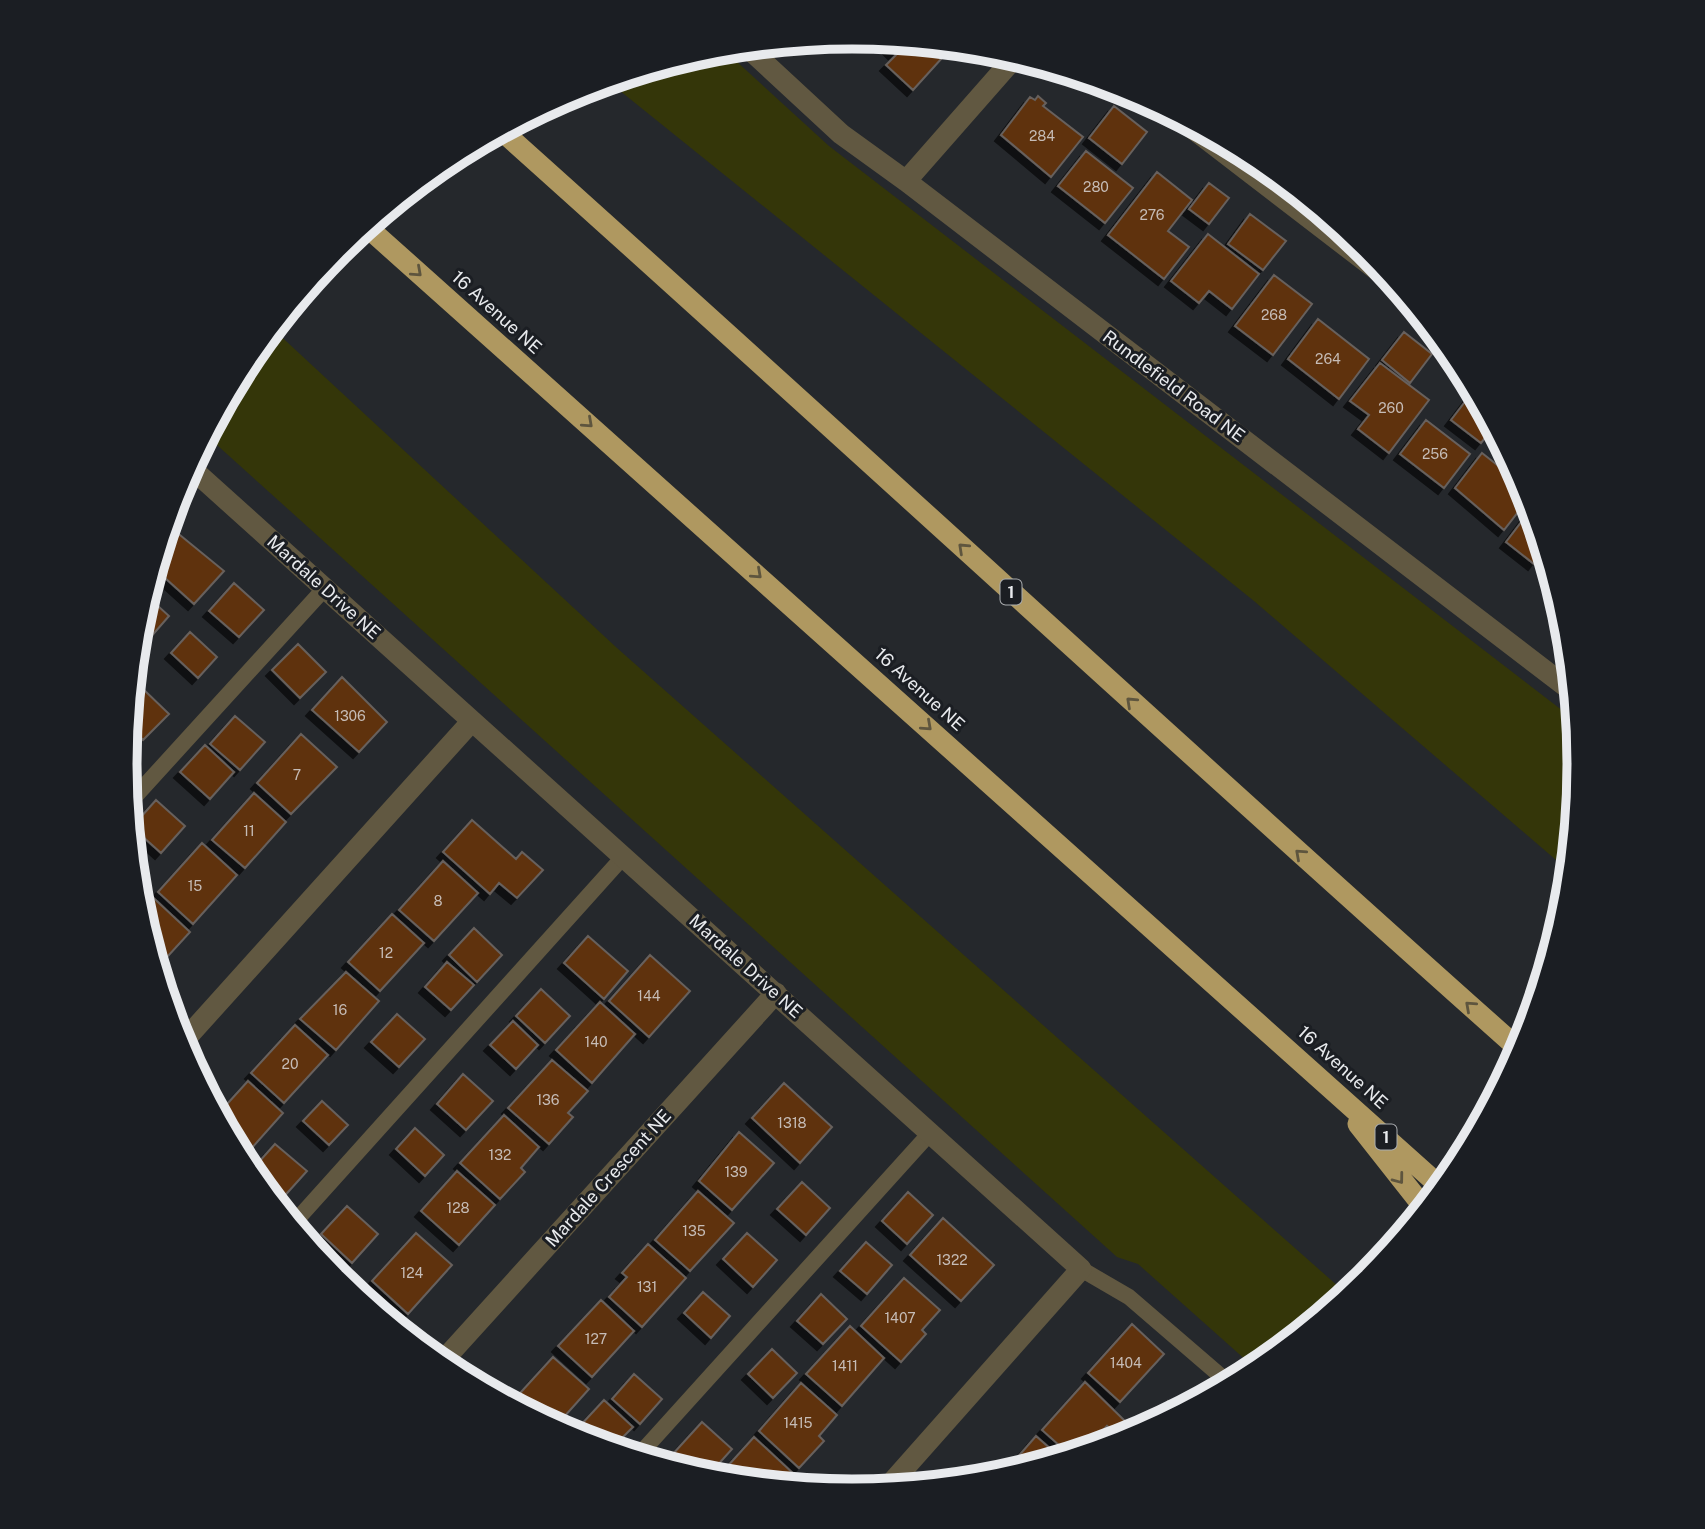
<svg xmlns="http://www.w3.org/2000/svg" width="1705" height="1529" font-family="'Public Sans',sans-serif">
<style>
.green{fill:#343609}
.building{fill:#5f3310;stroke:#67615d;stroke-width:2;filter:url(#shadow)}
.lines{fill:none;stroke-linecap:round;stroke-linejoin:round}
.lane{stroke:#615841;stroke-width:16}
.street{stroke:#615841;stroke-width:21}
.highway{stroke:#af9860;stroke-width:21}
.oneway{stroke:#5e553e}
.labels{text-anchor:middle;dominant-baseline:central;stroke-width:6;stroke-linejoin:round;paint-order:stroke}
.number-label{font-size:14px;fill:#c6bcb6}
.shield{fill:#1b1e23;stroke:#aaadb0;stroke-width:2}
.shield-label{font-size:16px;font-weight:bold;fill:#e8eaed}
.street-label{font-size:18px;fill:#e8eaed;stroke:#1b1e23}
.rim{fill:none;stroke:#e8eaed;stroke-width:9}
</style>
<defs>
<filter id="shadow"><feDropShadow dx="-6" dy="6" stdDeviation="0" flood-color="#0009"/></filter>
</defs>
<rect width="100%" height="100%" fill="#25282c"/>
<path class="green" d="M 723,49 L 829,146 L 1576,721 L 1580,765 L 1570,872 L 1254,601 L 609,82 Z
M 273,329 L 617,648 L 1348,1295 L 1257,1370 L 1138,1264 L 1117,1257 L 207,436 L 248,360 Z"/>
<path class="building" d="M 880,39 L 952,47 L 913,90 L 886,65 L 896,55 Z
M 1038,96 L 1046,103 L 1043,106 L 1083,137 L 1051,177 L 1001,135 L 1030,97 L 1035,100 Z
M 1114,106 L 1147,132 L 1122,164 L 1089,138 Z
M 1086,151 L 1133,188 L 1105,223 L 1058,186 Z
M 1157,172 L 1192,200 L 1168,231 L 1189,247 L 1164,279 L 1108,235 Z
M 1209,183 L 1229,198 L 1209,224 L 1189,209 Z
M 1250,214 L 1286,241 L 1263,270 L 1228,244 Z
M 1208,234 L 1259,274 L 1232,309 L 1209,291 L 1199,303 L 1171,281 Z
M 1274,275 L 1312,304 L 1273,355 L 1235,326 Z
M 1318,319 L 1369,359 L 1339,399 L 1288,359 Z
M 1404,332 L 1432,354 L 1410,383 L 1382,360 Z
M 1380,363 L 1429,400 L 1389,453 L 1358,429 L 1369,415 L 1350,401 Z
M 1474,390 L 1494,427 L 1481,443 L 1451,420 Z
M 1426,420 L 1470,454 L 1444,488 L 1400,454 Z
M 1482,453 L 1525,487 L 1529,498 L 1504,530 L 1455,488 Z
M 1532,508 L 1546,555 L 1543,552 L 1534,564 L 1506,542 Z
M 175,531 L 224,571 L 194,604 L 155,569 L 163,544 Z
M 234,583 L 264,610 L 239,637 L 209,611 Z
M 147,596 L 169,616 L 136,654 L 139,622 Z
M 190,632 L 217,657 L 198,678 L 171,653 Z
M 298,644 L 326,672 L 300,698 L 272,670 Z
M 342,677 L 387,722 L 359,752 L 312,710 Z
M 141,687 L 169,714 L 143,740 L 129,726 L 131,697 Z
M 235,716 L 265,742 L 240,770 L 210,744 Z
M 301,734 L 337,767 L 291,814 L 257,783 Z
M 205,745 L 234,772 L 210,799 L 180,772 Z
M 254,793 L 286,822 L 245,868 L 212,840 Z
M 156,800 L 185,826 L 161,853 L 132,827 Z
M 472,820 L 516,859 L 522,852 L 543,870 L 517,898 L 499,883 L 490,894 L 443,852 Z
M 202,843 L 237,875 L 193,924 L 158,892 Z
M 443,861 L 478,893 L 434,941 L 399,910 Z
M 145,890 L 190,932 L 157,968 L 139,906 L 138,898 Z
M 392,914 L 424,943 L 380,991 L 348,962 Z
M 474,928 L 502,955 L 477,982 L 449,955 Z
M 588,936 L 628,971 L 604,999 L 564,963 Z
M 650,955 L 690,991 L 649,1037 L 609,1001 Z
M 447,962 L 474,985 L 451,1010 L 425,987 Z
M 346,972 L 379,1001 L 336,1050 L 300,1019 Z
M 541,989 L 570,1016 L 545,1043 L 516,1016 Z
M 600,1002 L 635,1034 L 592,1083 L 556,1050 Z
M 397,1014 L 425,1039 L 399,1067 L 371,1042 Z
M 513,1021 L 538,1045 L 516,1069 L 490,1045 Z
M 295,1025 L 328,1055 L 284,1103 L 251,1073 Z
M 552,1060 L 588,1091 L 568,1113 L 573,1117 L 549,1144 L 508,1108 Z
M 463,1074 L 493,1101 L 466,1130 L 437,1104 Z
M 248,1081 L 283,1113 L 242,1159 L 218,1114 Z
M 784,1083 L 832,1127 L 800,1163 L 752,1118 Z
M 322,1101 L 348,1125 L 329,1145 L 303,1121 Z
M 504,1115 L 539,1147 L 521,1168 L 525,1172 L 500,1199 L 460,1163 Z
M 415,1128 L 444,1155 L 425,1176 L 396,1149 Z
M 739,1132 L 774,1163 L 732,1210 L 699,1181 Z
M 275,1144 L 307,1171 L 280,1201 L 250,1172 Z
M 457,1171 L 495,1205 L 459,1245 L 421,1211 Z
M 802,1182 L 830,1208 L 806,1235 L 777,1209 Z
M 698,1191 L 734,1223 L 690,1271 L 655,1240 Z
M 908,1192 L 933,1215 L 907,1244 L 882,1221 Z
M 347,1206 L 378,1234 L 352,1263 L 321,1234 Z
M 943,1218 L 994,1265 L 961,1301 L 910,1255 Z
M 416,1233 L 452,1265 L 408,1314 L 372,1281 Z
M 747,1233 L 777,1260 L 753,1287 L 723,1259 Z
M 319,1240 L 347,1267 L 337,1278 L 312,1248 Z
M 866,1242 L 892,1265 L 867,1294 L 840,1271 Z
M 648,1244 L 686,1278 L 642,1327 L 609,1297 L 627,1277 L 622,1273 Z
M 904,1278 L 940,1310 L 922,1330 L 926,1334 L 901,1362 L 861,1326 Z
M 364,1290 L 399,1322 L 396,1326 L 359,1296 Z
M 703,1292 L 730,1316 L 711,1338 L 684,1313 Z
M 821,1294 L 847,1319 L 823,1344 L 797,1321 Z
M 601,1300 L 634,1331 L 592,1377 L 558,1346 Z
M 1132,1324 L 1164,1354 L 1120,1402 L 1088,1373 Z
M 850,1326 L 884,1358 L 842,1406 L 806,1374 Z
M 772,1349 L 797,1373 L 773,1398 L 748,1374 Z
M 553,1357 L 589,1389 L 555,1427 L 511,1403 Z
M 634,1374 L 662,1399 L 640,1424 L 612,1399 Z
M 1085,1382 L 1127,1423 L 1116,1434 L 1107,1426 L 1083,1451 L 1070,1455 L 1042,1430 Z
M 801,1383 L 837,1415 L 819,1436 L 824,1441 L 799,1468 L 759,1431 Z
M 604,1400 L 633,1427 L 612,1448 L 594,1443 L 578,1428 Z
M 1168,1401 L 1179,1411 L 1147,1428 L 1145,1427 Z
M 702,1422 L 732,1449 L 707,1477 L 692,1473 L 672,1455 Z
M 1036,1436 L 1061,1458 L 1007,1474 L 1012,1469 L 1009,1467 Z
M 754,1437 L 796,1476 L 787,1486 L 716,1479 Z
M 670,1459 L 680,1469 L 665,1465 Z"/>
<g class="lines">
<path class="lane" d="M 1163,109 L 1400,291
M 129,803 L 325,588
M 293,1224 L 624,856
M 1081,1269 L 1129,1297 L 1230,1384
M 638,1456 L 931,1132"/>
<path class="street" d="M 747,47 L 841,134 L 906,181
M 1015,57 L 906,181 L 1573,692
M 190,467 L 1081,1269 L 886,1489
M 181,1044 L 472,721
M 441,1363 L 776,993"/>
<path class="highway" d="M 502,131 C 843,436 1179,747 1521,1051
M 366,226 L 1442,1188
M 1358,1124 L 1425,1209"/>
</g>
<defs><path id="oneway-chevron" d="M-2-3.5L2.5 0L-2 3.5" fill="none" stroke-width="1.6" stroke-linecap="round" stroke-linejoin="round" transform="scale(1.75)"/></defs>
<g class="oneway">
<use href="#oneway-chevron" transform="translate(417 272) rotate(42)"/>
<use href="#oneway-chevron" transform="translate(588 423) rotate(42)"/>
<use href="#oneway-chevron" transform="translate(963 548) rotate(-137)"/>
<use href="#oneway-chevron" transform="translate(757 574) rotate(42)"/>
<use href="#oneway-chevron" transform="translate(1131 702) rotate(-137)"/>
<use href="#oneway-chevron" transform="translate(927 726) rotate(42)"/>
<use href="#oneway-chevron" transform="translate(1300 854) rotate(-138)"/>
<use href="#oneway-chevron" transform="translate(1470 1006) rotate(-138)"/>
<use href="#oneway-chevron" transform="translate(1399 1179) rotate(53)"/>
</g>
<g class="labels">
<g class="number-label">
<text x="1042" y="136">284</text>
<text x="1096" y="187">280</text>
<text x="1152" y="215">276</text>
<text x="1274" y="315">268</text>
<text x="1328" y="359">264</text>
<text x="1391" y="408">260</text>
<text x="1435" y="454">256</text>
<text x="350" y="716">1306</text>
<text x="297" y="775">7</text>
<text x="249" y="831">11</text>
<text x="195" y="886">15</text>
<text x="438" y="901">8</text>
<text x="386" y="953">12</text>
<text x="649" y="996">144</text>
<text x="340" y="1010">16</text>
<text x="596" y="1042">140</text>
<text x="290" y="1064">20</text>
<text x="548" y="1100">136</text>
<text x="792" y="1123">1318</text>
<text x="500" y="1155">132</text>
<text x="736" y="1172">139</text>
<text x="458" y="1208">128</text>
<text x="694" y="1231">135</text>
<text x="952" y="1260">1322</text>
<text x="412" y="1273">124</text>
<text x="647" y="1287">131</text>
<text x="900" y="1318">1407</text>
<text x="596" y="1339">127</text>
<text x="1126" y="1363">1404</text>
<text x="845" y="1366">1411</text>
<text x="798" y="1423">1415</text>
</g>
<g class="shield">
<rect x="1000.5" y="579.5" width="21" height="25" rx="5"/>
<rect x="1375.5" y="1124.5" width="21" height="25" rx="5"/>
</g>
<g class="shield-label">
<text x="1011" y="592">1</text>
<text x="1386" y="1137">1</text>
</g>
<g class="street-label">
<text transform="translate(497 312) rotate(42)">16 Avenue NE</text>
<text transform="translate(1174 386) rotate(37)">Rundlefield Road NE</text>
<text transform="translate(324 587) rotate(42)">Mardale Drive NE</text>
<text transform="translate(920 689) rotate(42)">16 Avenue NE</text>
<text transform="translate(746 966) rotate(42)">Mardale Drive NE</text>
<text transform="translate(1343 1067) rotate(42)">16 Avenue NE</text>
<text transform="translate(608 1178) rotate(-48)">Mardale Crescent NE</text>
</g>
</g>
<path d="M0 0H1705V1529H0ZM137 764a715 715 0 1 1 1430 0a715 715 0 1 1-1430 0Z" fill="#1b1e23" fill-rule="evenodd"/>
<path class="rim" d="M137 764a715 715 0 1 1 1430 0a715 715 0 1 1-1430 0Z"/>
</svg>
